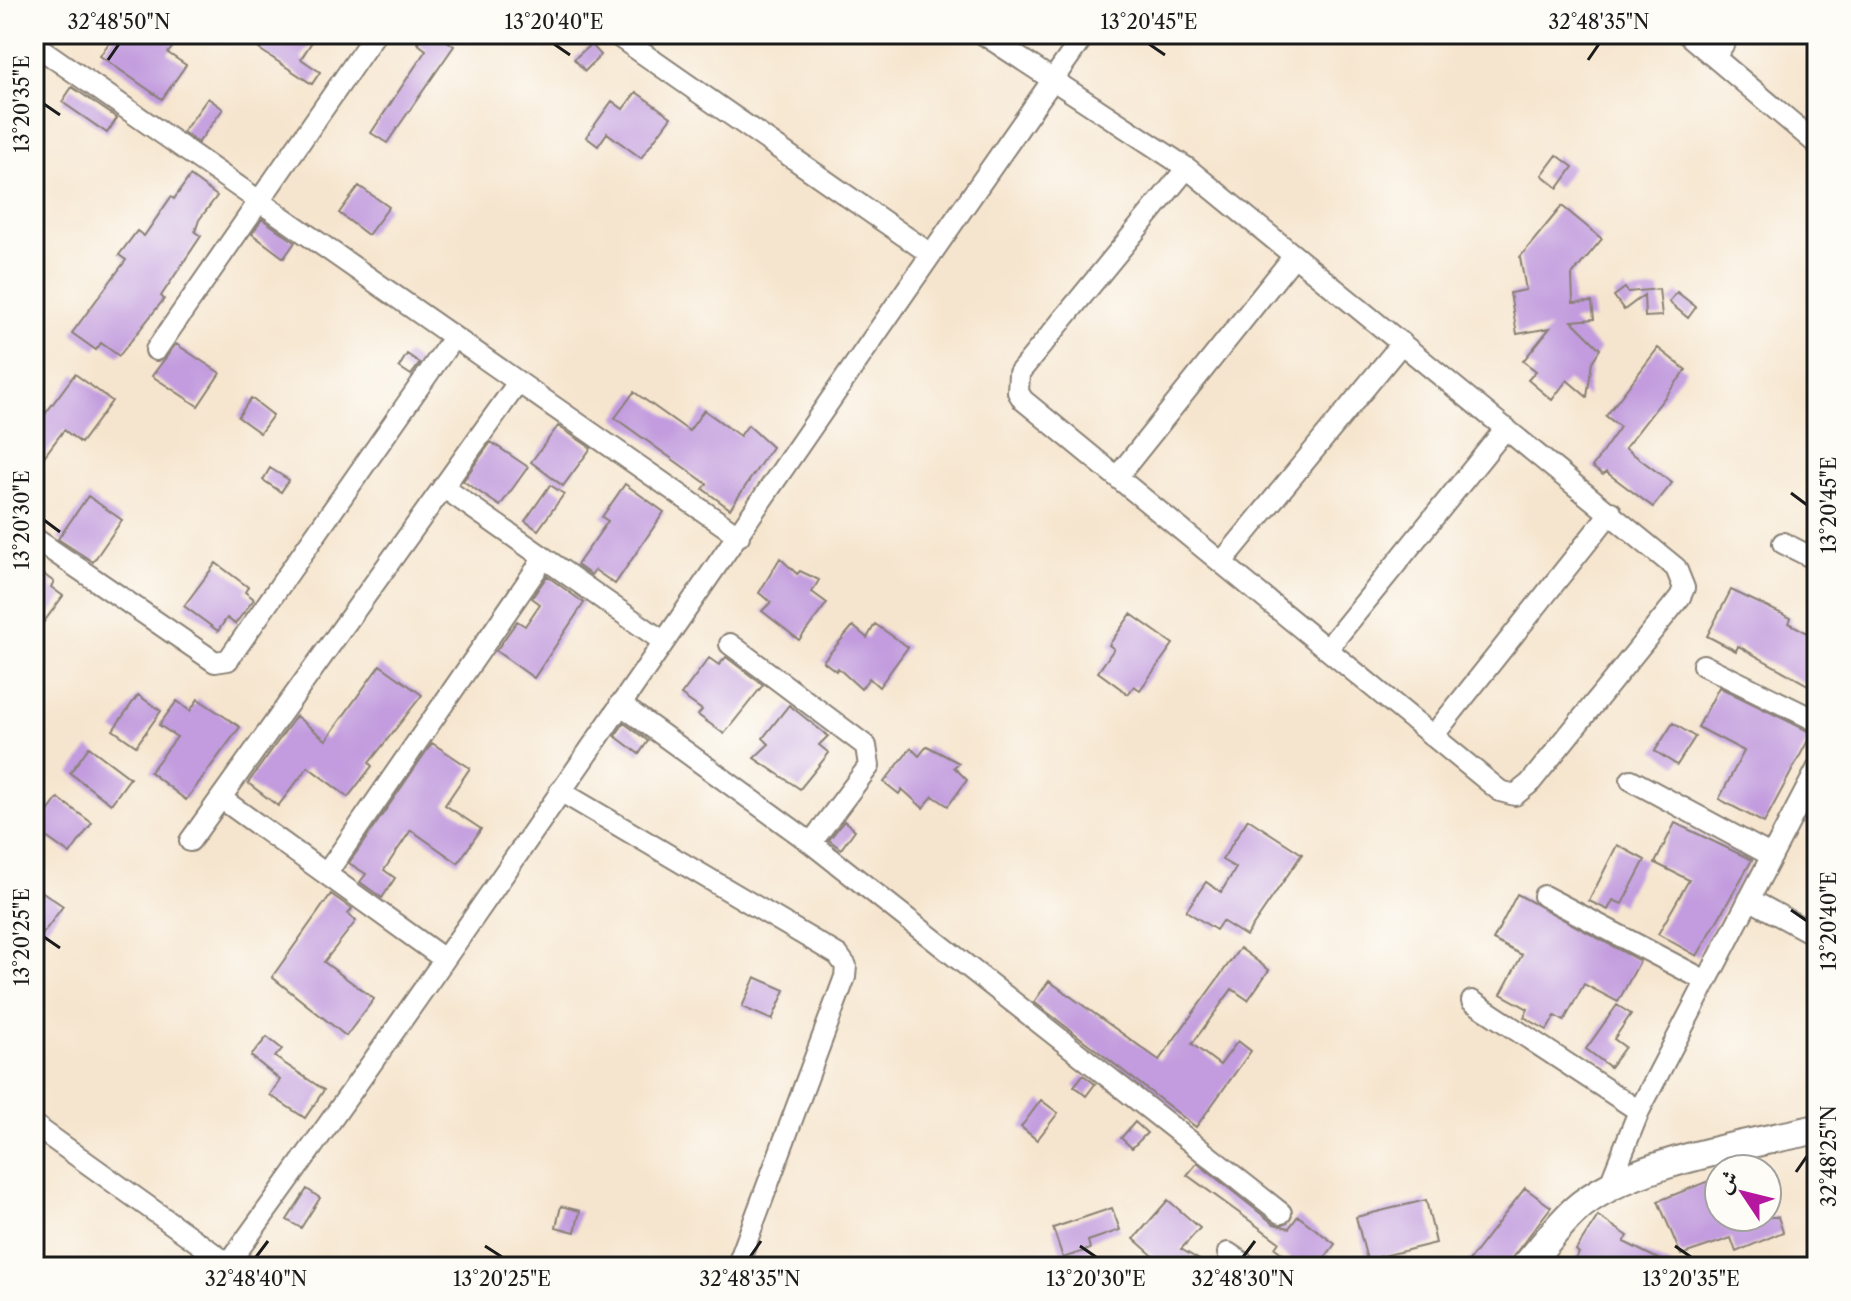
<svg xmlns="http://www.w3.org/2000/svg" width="1851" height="1301" font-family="'Libre Caslon Text',Amiri,serif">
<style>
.building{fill:#c29cde}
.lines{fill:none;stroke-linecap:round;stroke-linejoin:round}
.street-casing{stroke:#898075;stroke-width:24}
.secondary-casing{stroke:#898075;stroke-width:32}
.street{stroke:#fff;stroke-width:20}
.secondary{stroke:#fff;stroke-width:28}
.ticks{fill:none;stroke:#1c1c1c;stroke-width:3}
.neatline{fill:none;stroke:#1c1c1c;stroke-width:3}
.ticks-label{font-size:20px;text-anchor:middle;fill:#1c1c1c}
</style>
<rect width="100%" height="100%" fill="#fdfcf7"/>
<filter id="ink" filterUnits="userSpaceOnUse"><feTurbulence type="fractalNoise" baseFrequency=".0125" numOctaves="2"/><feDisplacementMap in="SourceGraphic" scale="16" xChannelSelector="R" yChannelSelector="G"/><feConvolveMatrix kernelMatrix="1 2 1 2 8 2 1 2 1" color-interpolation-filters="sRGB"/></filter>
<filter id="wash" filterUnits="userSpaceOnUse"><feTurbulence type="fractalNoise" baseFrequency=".006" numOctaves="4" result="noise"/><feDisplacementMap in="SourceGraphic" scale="32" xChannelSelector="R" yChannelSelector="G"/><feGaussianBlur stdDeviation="1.8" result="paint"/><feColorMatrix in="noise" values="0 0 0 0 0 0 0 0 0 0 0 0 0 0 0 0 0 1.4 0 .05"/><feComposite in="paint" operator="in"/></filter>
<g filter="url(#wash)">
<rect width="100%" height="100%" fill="#f6e5ce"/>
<g id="blocks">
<path class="building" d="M 115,34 L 183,34 L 168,53 L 186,65 L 162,99 L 100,56 Z
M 269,34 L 303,34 L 313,40 L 301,59 L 320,72 L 312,84 L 259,49 Z
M 424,34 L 438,34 L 454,46 L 387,143 L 371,133 L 426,50 L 417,43 Z
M 591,44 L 601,55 L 585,71 L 574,59 Z
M 72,87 L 117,118 L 107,133 L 62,102 Z
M 636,92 L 671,117 L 641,158 L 607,133 L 598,146 L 586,137 L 612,101 L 623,109 Z
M 208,98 L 223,109 L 198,143 L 183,132 Z
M 1557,155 L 1573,167 L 1558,188 L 1542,175 Z
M 190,176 L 217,196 L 199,220 L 195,232 L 201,236 L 161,296 L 164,299 L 119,356 L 101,343 L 96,350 L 72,333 L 126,260 L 119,255 L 137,231 L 144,236 L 171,197 L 174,199 Z
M 359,186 L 389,207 L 368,235 L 339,213 Z
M 1562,206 L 1602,239 L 1572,275 L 1573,303 L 1592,302 L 1594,319 L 1572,321 L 1600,349 L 1592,362 L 1587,397 L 1567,380 L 1552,400 L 1528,380 L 1536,371 L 1523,361 L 1550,328 L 1517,334 L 1510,293 L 1526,290 L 1520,257 Z
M 262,219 L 295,242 L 284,258 L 252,234 Z
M 1625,288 L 1628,292 L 1659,289 L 1662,316 L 1645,317 L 1644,295 L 1624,310 L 1614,296 Z
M 1677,292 L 1696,307 L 1688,318 L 1669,302 Z
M 176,344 L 220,373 L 198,406 L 152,376 Z
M 1658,348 L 1686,370 L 1625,448 L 1672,483 L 1653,507 L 1606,472 L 1603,475 L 1592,467 L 1620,427 L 1606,416 Z
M 407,354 L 420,363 L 411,375 L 399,367 Z
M 75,374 L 112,401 L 81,443 L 64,430 L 34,470 L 34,429 Z
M 634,392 L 689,431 L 704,410 L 740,436 L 748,425 L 772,447 L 730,509 L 703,489 L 707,484 L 615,418 Z
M 251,398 L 273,415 L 260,433 L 238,417 Z
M 558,426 L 591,448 L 563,486 L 531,462 Z
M 491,442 L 528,467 L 500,506 L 463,481 Z
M 270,468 L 289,480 L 281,492 L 263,480 Z
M 625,484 L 664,512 L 615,584 L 595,570 L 591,575 L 577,565 L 608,521 L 602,517 Z
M 550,485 L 564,494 L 538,530 L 525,521 Z
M 88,496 L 122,520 L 93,562 L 58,539 Z
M 780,558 L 797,574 L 800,571 L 819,580 L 812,592 L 827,603 L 799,640 L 762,611 L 771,602 L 759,593 Z
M 216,563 L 248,587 L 245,592 L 254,599 L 235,624 L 227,618 L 218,631 L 184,606 Z
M 34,567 L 54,582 L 51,587 L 63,596 L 43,623 L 34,616 Z
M 547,576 L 584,603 L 534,678 L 496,651 L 517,621 L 525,626 L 540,604 L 532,598 Z
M 1731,590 L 1791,618 L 1789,623 L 1817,638 L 1817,690 L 1738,646 L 1736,651 L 1707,636 Z
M 1131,614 L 1173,644 L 1140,690 L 1134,686 L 1128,694 L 1098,672 L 1114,649 L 1109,645 Z
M 875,624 L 908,647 L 879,687 L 869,678 L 861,689 L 838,668 L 836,671 L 823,661 L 853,626 L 867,638 Z
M 726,657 L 763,685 L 724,734 L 698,715 L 702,710 L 681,695 L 709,658 L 719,665 Z
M 380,665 L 422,695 L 369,763 L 372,766 L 348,797 L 308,767 L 278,806 L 248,783 L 296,716 L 326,740 Z
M 1719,687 L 1812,733 L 1764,823 L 1719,799 L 1744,751 L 1698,727 Z
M 138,695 L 161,711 L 136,746 L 113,730 Z
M 198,699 L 240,727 L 186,800 L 150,772 L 177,737 L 159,725 L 177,701 L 190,711 Z
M 789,705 L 828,736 L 819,745 L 829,753 L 800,789 L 754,758 L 769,744 L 763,738 Z
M 624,723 L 648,741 L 639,754 L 615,736 Z
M 1673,723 L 1695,737 L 1677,765 L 1655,751 Z
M 432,743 L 470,768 L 445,805 L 481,829 L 458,863 L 411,830 L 384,870 L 395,878 L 382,898 L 360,882 L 366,874 L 349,863 Z
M 927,746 L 959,763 L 954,767 L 967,780 L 948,806 L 933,796 L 923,808 L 902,789 L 899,794 L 884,782 L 911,748 L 919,756 Z
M 89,747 L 130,778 L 111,804 L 70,773 Z
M 58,798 L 92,823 L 70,854 L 35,829 Z
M 1248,819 L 1302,854 L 1246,936 L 1222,921 L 1216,930 L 1186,911 L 1206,882 L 1221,892 L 1236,868 L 1222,860 Z
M 844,821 L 855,830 L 841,849 L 829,840 Z
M 1675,823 L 1752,860 L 1697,956 L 1658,934 L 1689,880 L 1655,863 Z
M 1617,845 L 1645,860 L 1622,904 L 1613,900 L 1608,910 L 1589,901 Z
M 34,886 L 63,906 L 34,946 Z
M 331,894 L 352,909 L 348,914 L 356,921 L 324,962 L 374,999 L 346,1036 L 272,977 Z
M 1517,894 L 1640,961 L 1618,1002 L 1584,984 L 1564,1021 L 1555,1016 L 1547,1030 L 1524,1017 L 1528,1009 L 1501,994 L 1522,955 L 1493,940 Z
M 1240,948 L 1269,970 L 1248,1000 L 1232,989 L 1192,1044 L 1220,1065 L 1238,1041 L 1251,1051 L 1196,1127 L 1034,1002 L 1049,981 L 1159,1060 Z
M 755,977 L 785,990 L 772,1020 L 742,1007 Z
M 1617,1005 L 1631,1014 L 1614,1039 L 1625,1047 L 1610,1067 L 1586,1049 Z
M 267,1037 L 282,1049 L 275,1057 L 324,1090 L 305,1118 L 270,1095 L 280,1080 L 251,1056 Z
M 1083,1075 L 1095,1084 L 1086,1096 L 1074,1086 Z
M 1041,1100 L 1058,1113 L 1037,1140 L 1021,1127 Z
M 1135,1122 L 1147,1133 L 1132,1148 L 1121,1138 Z
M 1197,1163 L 1274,1224 L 1289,1228 L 1298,1216 L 1335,1244 L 1318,1267 L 1300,1267 L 1275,1248 L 1279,1242 L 1187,1175 Z
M 1719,1177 L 1719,1217 L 1778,1217 L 1783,1232 L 1736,1252 L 1731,1238 L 1681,1255 L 1658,1201 Z
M 1525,1188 L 1551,1207 L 1508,1263 L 1506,1267 L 1464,1267 Z
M 307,1189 L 320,1198 L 301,1228 L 287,1220 Z
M 1168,1200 L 1200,1228 L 1181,1249 L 1211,1267 L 1154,1267 L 1159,1261 L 1134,1239 Z
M 1426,1200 L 1436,1243 L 1367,1260 L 1356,1217 Z
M 561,1206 L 580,1211 L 575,1232 L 556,1227 Z
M 1112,1208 L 1120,1230 L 1088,1241 L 1090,1249 L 1063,1258 L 1053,1228 Z
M 1598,1216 L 1628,1236 L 1624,1242 L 1674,1267 L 1570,1267 L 1579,1253 L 1576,1250 Z"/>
</g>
</g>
<g filter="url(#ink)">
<use href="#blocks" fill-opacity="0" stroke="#898075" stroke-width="2"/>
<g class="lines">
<defs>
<path id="street" d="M 615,34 L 929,253
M 983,34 L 1187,168 L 1676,568 L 1684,588 L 1680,597 L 1530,783 L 1515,795 L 1500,791 L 1023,400 L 1018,392 L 1019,373 L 1187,168
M 1687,34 L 1817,144
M 34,44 L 739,536
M 1715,57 L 1730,34
M 156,350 L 375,34
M 1117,477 L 1294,256
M 443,487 L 664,642
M 34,538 L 215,662 L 228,660 L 453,338
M 1783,543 L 1817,560
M 1222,562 L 1402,343
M 730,644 L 866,746 L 869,766 L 811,843
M 1327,649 L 1506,428
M 1703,665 L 1817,721
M 620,704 L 811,843 L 1281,1213
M 1433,736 L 1611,512
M 1631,780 L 1772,856
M 560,791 L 838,955 L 846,966 L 845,977 L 737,1267
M 222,799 L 444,959
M 190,841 L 517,384
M 326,874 L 544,558
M 1544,896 L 1706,981
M 1749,899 L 1817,936
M 1472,1001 L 1639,1111
M 34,1125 L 228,1264
M 1609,1186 L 1639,1111 L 1817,769
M 1228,1253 L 1249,1267
M 226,1267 C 520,861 796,443 1085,34"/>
<path id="secondary" d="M 1525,1267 C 1541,1249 1556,1228 1574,1211 C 1626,1162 1748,1145 1817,1129"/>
</defs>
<use href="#street" class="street-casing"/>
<use href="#secondary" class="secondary-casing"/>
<use href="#street" class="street"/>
<use href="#secondary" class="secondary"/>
</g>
</g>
<path class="ticks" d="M 554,44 L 570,55M 1149,44 L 1165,55M 108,60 L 119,44M 1588,60 L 1599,44M 44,104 L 60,115M 1791,493 L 1807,505M 44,520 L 60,532M 1791,910 L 1807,921M 44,937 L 60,948M 1796,1172 L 1807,1156M 485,1246 L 502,1257M 1080,1246 L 1096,1257M 1675,1246 L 1691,1257M 256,1257 L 268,1241M 750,1257 L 761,1241M 1243,1257 L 1255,1241"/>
<rect width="1851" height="1301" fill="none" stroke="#fdfcf7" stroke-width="88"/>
<g transform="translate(1743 1193) rotate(305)"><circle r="38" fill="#fdfcf7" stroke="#a3a29f" stroke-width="2"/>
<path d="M0-6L14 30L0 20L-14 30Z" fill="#b5179e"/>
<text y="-12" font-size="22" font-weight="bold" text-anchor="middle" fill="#1c1c1c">ش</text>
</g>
<rect x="44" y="44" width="1763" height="1213" class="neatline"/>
<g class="ticks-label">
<text x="119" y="29">32°48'50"N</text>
<text x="554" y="29">13°20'40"E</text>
<text x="1149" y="29">13°20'45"E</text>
<text x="1599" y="29">32°48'35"N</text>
<text transform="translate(22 104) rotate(-90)" y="7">13°20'35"E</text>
<text transform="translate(1829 505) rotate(-90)" y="7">13°20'45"E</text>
<text transform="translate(22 520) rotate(-90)" y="7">13°20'30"E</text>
<text transform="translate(1829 921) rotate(-90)" y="7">13°20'40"E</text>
<text transform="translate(22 937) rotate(-90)" y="7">13°20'25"E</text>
<text transform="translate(1829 1156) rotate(-90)" y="7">32°48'25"N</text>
<text x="256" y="1286">32°48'40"N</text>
<text x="502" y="1286">13°20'25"E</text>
<text x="750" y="1286">32°48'35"N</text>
<text x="1096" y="1286">13°20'30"E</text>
<text x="1243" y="1286">32°48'30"N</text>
<text x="1691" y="1286">13°20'35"E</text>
</g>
</svg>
